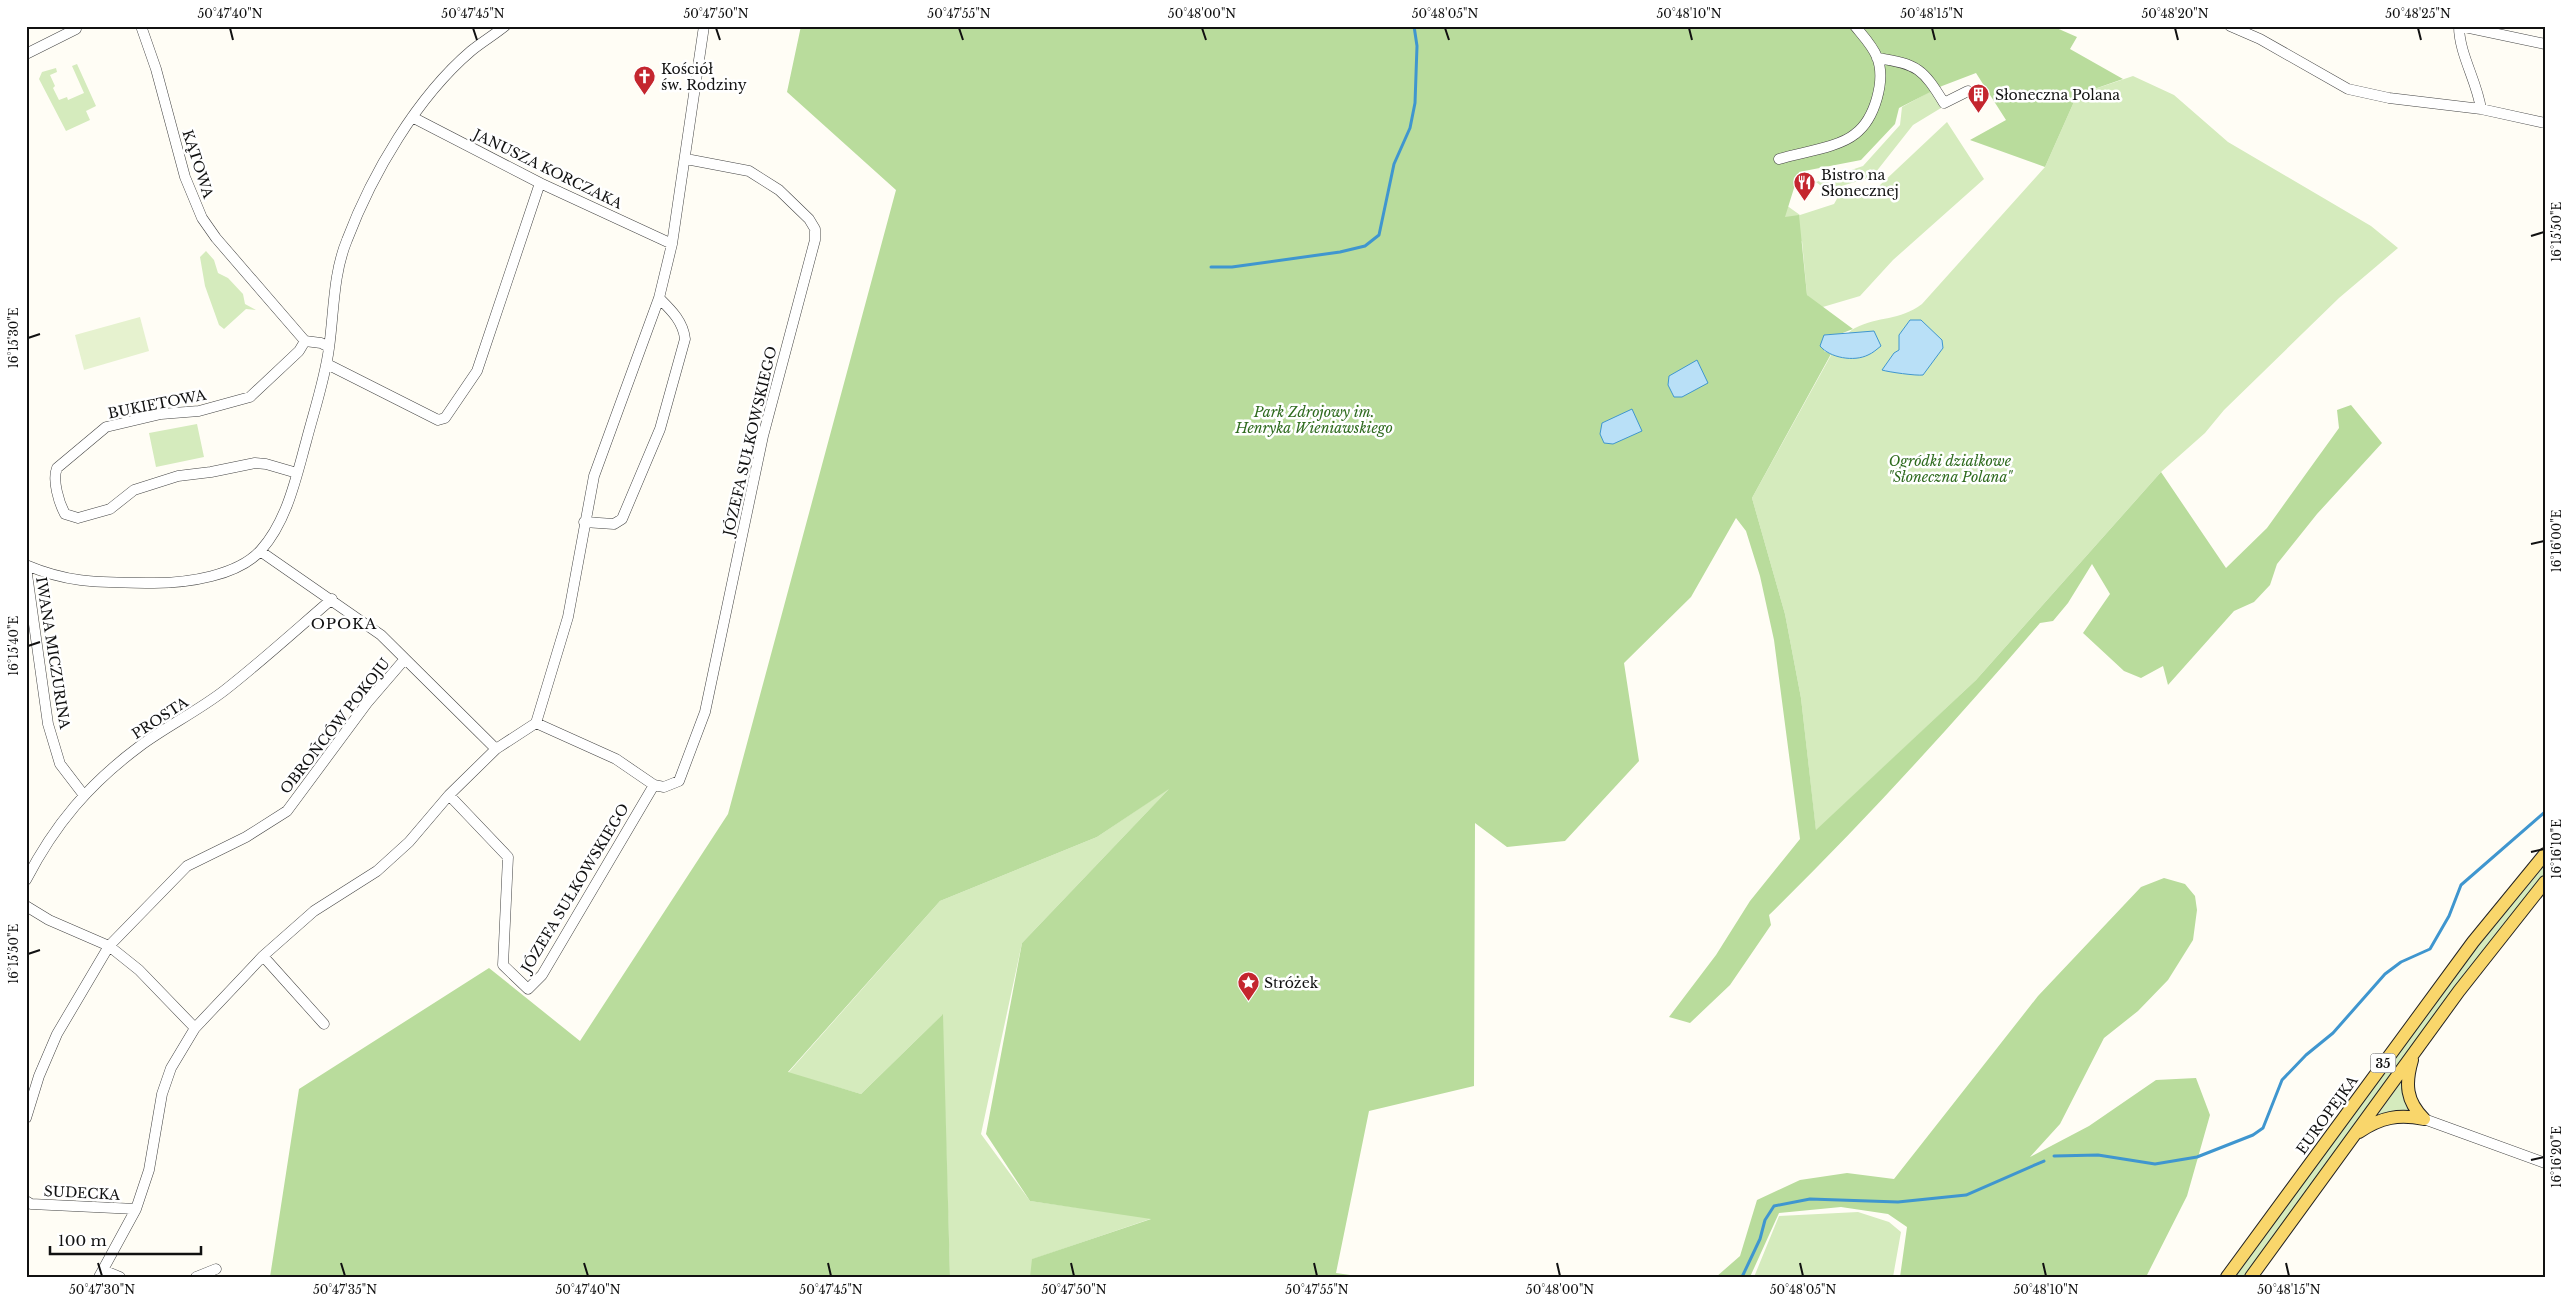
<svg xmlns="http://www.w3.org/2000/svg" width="2571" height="1303" font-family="'Libre Baskerville',serif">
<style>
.green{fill:#d5ebbd}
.forest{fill:#b9dc9c}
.pitch{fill:#e6f2cf}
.water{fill:#b9e0f7;stroke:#3f96cf}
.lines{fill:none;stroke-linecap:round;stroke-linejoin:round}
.stream{stroke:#3f96cf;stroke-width:3}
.minor-casing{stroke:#444;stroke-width:11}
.major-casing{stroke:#222;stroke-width:14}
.minor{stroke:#fff;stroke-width:10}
.major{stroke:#f9d66b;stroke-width:12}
.ticks{fill:none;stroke:#111;stroke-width:2}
.labels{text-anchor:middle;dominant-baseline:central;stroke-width:5;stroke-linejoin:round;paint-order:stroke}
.shield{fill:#fff;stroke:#585858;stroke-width:1}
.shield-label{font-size:12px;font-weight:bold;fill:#111}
.poi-label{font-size:14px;fill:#111;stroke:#fff;text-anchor:start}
.street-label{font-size:14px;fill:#111;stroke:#fff}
.park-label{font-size:14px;font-style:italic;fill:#2f6b1f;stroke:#fff}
.neighbourhood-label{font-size:15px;letter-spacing:1px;fill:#111;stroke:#fff}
.neatline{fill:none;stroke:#111;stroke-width:2}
.ticks-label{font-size:12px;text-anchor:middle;fill:#111}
</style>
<rect width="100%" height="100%" fill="#fffdf5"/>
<path class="green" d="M 77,64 L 96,106 L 86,111 L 90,120 L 66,131 L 39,79 L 42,72 L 56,68 L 57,72 L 50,75 L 55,86 L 53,88 L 59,100 L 67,97 L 68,100 L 84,93 L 72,66 Z
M 2133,76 L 2174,95 L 2228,142 L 2371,226 L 2398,248 L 2339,298 L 2224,410 L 2205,433 L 2161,472 L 1976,680 L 1816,831 L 1801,698 L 1785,614 L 1752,498 L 1835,348 C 1841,342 1847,332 1855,328 C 1879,316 1899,321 1922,304 L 2045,167 L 2077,95 Z
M 1933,90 L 1941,108 L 1913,125 L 1872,177 L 1838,187 L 1832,194 L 1816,182 L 1863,166 L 1900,125 L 1902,107 Z
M 1947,122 L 1984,179 L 1893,260 L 1860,296 L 1816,309 L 1807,295 L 1802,241 L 1374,403 L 1768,192 L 1800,215 L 1834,204 L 1838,197 L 1879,186 Z
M 206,251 L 214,260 L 218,273 L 228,278 L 243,294 L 245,304 L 256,310 L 246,309 L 224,329 L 219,325 L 205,286 L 200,257 Z
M 197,424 L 204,457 L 156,467 L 149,433 Z
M 1171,787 L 1022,943 L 981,1134 L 1030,1201 L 1153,1218 L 1033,1259 L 1031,1277 L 950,1277 L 942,1015 L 861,1094 L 788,1073 L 940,901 L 1097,837 Z
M 2545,865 L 2545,873 L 2484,949 L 2243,1277 L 2235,1277 L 2479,945 Z
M 2401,1082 L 2404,1099 L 2409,1111 L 2393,1111 L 2377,1116 Z
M 1858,1212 L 1889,1222 L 1901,1232 L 1893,1277 L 1754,1277 L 1779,1216 Z"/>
<path class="forest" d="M 801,26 L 2052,26 L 2077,37 L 2070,49 L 2123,79 L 2077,95 L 2045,167 L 1970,140 L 2006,120 L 1976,73 L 1942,86 L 1899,108 L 1895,124 L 1861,160 L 1799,172 L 1785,217 L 1799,215 L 1807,295 L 1853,329 L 1840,334 L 1824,335 L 1824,351 L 1831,354 L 1752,498 L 1785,614 L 1801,698 L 1816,830 L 1976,680 L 2161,472 L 2226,568 L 2267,528 L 2339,428 L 2337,410 L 2351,405 L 2382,443 L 2317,514 L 2277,564 L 2270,585 L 2254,602 L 2234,611 L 2168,685 L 2163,666 L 2141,678 L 2124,671 L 2083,633 L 2110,594 L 2092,564 L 2068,603 L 2053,621 L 2040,623 C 1953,724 1864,822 1769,915 L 1771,925 L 1730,985 L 1690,1023 L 1669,1017 L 1716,955 L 1750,901 L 1800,839 L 1774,640 L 1760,576 L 1746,531 L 1736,518 L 1691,597 L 1624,663 L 1639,761 L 1565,841 L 1507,847 L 1475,823 L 1474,1086 L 1369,1111 L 1336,1273 L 1364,1277 L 1030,1277 L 1032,1259 L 1151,1219 L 1030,1201 L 986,1134 L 1022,943 L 1169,789 L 1097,837 L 940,901 L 788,1072 L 861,1094 L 943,1014 L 950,1277 L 270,1277 L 299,1089 L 489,968 L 580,1041 L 728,814 L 896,190 L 787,92 Z
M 2164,878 L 2185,884 L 2195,896 L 2197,910 L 2193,940 L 2168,980 L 2138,1011 L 2104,1038 L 2060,1124 L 2030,1157 L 2089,1126 L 2156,1080 L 2196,1078 L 2210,1115 L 2187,1196 L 2146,1277 L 1900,1277 L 1907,1227 L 1888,1214 L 1841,1207 L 1779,1213 L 1750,1277 L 1716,1277 L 1740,1256 L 1757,1200 L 1800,1180 L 1847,1173 L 1894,1179 L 2038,996 L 2141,887 Z"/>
<path class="pitch" d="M 140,317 L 149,351 L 84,370 L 75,335 Z"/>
<path class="water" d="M 1910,320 L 1921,320 L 1942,340 L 1943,348 L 1923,375 C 1917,376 1888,372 1882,370 L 1894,353 L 1899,350 L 1899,335 Z
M 1874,331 L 1881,346 C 1877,349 1873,353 1868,355 C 1854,362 1830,358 1820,346 L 1824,335 Z
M 1697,360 L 1708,383 L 1682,397 L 1674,397 L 1668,385 L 1669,376 Z
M 1632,409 L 1642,431 L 1613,444 L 1604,443 L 1600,434 L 1602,423 Z"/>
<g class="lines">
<path class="stream" d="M 1211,267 L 1232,267 L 1340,252 L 1365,246 L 1379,235 L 1394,164 L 1410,128 L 1415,103 L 1417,46 L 1414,26
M 2054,1156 L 2098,1155 L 2155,1164 L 2197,1157 L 2253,1135 L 2263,1128 L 2282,1080 L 2306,1055 L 2333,1033 L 2385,974 L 2401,962 L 2430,949 L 2449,916 L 2461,885 L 2545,812
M 1742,1277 L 1760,1239 L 1765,1220 L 1774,1206 L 1810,1199 L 1898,1202 L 1966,1195 L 2044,1161"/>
<defs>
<path id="minor" d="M 141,26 L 156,69 L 185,177 L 202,218 L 216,238 L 305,341 L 321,343 L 329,347
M 2230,26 L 2260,39 L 2348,89 L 2389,98 L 2481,109 L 2545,123
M 2459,26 C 2459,54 2477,81 2481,109
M 2460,26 L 2545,44
M 26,54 L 76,29
M 1877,58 C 1918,64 1923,69 1944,103 L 1968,91
M 412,117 L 540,183 L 672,244
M 1779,159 C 1801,152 1838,148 1855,134 C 1875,119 1886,80 1877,57 C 1872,45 1863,36 1855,26
M 327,364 L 438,420 L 445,418 L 477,371 L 540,183
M 297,473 L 266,464 L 255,463 L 211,472 L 178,476 L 134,490 L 110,509 L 78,518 L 65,514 C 59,503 52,480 57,468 L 106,427 L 161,414 L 199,411 L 250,397 L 299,351 L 305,341
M 584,522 L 614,524 L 622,519 L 660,429 L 685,339 C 683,321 671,310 659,298
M 260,551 L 381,635 L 496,749
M 26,565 C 73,585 105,582 154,583 C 187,583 238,576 261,550 C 287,521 296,478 306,442 C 314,411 325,379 329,348 C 334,312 333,274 347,240 C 372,174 417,97 471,51 C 482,42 494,35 505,26
M 26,567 L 48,724 L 60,764 L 83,794
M 536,723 L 616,759 L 654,785
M 449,795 L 508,857 L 503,965 L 528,989 L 542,975 L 654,785 L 664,787 L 679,781 L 705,712 L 763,436 L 815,240 L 815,229 L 809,219 L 779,190 L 749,171 L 686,159
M 26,880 C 55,824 89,784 140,746 C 167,726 198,711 225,690 C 262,661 297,629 332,599
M 26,906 L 49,920 L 109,946 L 139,970 L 195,1028
M 263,956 L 324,1024
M 26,1118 L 39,1076 L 57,1034 L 109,946 L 187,866 L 246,837 L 287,811 L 367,703 L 404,660
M 2424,1119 L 2545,1163
M 26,1201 L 31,1204 L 136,1209
M 103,1270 L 120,1277
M 99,1277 L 136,1209 L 149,1170 L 162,1094 L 171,1068 L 195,1028 L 263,956 L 314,911 L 377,871 L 409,842 L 449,795 L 496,749 L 536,723 L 568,617 L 594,476 L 659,298 L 672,244 L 704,26
M 196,1277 L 216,1269"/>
<path id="major" d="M 2412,1060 C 2405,1084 2406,1101 2424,1119
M 2359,1132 C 2381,1117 2399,1114 2424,1119
M 2227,1277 L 2473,942 L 2545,854
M 2251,1277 L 2459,991 L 2545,882"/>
</defs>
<use href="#minor" class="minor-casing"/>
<use href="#major" class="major-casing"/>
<use href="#minor" class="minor"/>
<use href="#major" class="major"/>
</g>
<path class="ticks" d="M 230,28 L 233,40M 473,28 L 477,40M 716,28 L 720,40M 959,28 L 963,40M 1202,28 L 1206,40M 1445,28 L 1449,40M 1689,28 L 1692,40M 1932,28 L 1935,40M 2175,28 L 2178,40M 2418,28 L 2421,40M 2531,236 L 2544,232M 28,338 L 40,334M 2531,544 L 2544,541M 28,646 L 40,642M 2531,852 L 2544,849M 28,954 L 40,950M 2531,1160 L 2544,1157M 98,1263 L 102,1276M 341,1263 L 345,1276M 584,1263 L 588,1276M 828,1263 L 831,1276M 1071,1263 L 1074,1276M 1314,1263 L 1317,1276M 1557,1263 L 1560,1276M 1800,1263 L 1803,1276M 2043,1263 L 2046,1276M 2286,1263 L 2289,1276"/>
<defs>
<symbol id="church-pin" viewBox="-11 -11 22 30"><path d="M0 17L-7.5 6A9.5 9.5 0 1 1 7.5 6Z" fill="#c4262e" stroke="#fff"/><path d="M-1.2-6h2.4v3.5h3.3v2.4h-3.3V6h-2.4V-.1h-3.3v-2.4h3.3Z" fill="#fff"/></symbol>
<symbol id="building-pin" viewBox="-11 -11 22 30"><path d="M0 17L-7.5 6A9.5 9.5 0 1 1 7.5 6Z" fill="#c4262e" stroke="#fff"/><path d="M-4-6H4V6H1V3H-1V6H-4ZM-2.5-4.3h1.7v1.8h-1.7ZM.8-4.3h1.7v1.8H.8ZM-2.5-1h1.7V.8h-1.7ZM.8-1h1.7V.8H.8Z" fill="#fff"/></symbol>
<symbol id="restaurant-pin" viewBox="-11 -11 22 30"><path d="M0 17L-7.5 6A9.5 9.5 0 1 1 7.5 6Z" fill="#c4262e" stroke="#fff"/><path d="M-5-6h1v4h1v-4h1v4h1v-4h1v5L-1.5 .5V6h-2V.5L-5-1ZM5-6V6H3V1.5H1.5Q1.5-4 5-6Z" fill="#fff"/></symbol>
<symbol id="sight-pin" viewBox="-11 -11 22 30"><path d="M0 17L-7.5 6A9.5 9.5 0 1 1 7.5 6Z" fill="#c4262e" stroke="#fff"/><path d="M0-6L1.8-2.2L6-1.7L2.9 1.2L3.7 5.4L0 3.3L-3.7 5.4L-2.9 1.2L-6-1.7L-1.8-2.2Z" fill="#fff"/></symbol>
</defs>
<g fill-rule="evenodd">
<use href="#church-pin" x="632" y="64" width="25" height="34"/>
<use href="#building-pin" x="1966" y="82" width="25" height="34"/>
<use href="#restaurant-pin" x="1792" y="170" width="25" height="34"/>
<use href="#sight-pin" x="1236" y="970" width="25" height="34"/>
</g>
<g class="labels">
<rect class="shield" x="2370.5" y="1053.5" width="25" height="19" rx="4"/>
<g class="shield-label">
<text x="2383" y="1063">35</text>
</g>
<g class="poi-label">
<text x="661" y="69">Kościół<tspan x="661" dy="16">św. Rodziny</tspan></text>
<text x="1995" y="95">Słoneczna Polana</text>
<text x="1821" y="175">Bistro na<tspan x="1821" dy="16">Słonecznej</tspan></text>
<text x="1264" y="983">Stróżek</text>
</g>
<g class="street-label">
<text transform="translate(198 164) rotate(72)">KĄTOWA</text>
<text transform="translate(548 169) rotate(26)">JANUSZA KORCZAKA</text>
<text transform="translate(157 404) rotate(-11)">BUKIETOWA</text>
<text transform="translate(750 441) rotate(-77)">JÓZEFA SUŁKOWSKIEGO</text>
<text transform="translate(53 653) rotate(81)">IWANA MICZURINA</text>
<text transform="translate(160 718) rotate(-33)">PROSTA</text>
<text transform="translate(335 726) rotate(-52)">OBROŃCÓW POKOJU</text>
<text transform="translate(575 888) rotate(-59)">JÓZEFA SUŁKOWSKIEGO</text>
<text transform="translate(2327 1115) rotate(-54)">EUROPEJKA</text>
<text transform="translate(82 1193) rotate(3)">SUDECKA</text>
</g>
<g class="park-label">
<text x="1314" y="412">Park Zdrojowy im.<tspan x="1314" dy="16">Henryka Wieniawskiego</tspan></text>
<text x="1950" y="461">Ogródki działkowe<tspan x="1950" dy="16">"Słoneczna Polana"</tspan></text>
</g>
<g class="neighbourhood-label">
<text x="344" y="623">OPOKA</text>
</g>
</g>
<rect width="2571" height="1303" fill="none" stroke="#ffffff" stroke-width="55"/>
<path d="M50 1246v8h151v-8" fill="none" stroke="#111111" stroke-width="2.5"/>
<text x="58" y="1246" font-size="15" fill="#111111" stroke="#ffffff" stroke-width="4" paint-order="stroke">100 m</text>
<rect x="28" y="28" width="2516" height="1248" class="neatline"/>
<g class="ticks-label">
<text x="230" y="18">50°47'40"N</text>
<text x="473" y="18">50°47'45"N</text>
<text x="716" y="18">50°47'50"N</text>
<text x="959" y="18">50°47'55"N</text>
<text x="1202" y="18">50°48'00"N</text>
<text x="1445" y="18">50°48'05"N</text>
<text x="1689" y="18">50°48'10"N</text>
<text x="1932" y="18">50°48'15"N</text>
<text x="2175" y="18">50°48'20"N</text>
<text x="2418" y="18">50°48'25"N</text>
<text transform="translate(2557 232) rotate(-90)" y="4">16°15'50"E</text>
<text transform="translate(14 338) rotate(-90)" y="4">16°15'30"E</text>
<text transform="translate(2557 541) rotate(-90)" y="4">16°16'00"E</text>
<text transform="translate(14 646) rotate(-90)" y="4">16°15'40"E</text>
<text transform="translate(2557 849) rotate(-90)" y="4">16°16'10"E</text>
<text transform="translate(14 954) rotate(-90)" y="4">16°15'50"E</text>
<text transform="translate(2557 1157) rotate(-90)" y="4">16°16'20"E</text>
<text x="102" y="1294">50°47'30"N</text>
<text x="345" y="1294">50°47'35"N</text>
<text x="588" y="1294">50°47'40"N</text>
<text x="831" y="1294">50°47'45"N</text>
<text x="1074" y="1294">50°47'50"N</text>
<text x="1317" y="1294">50°47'55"N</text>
<text x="1560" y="1294">50°48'00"N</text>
<text x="1803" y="1294">50°48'05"N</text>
<text x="2046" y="1294">50°48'10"N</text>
<text x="2289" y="1294">50°48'15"N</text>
</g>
</svg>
